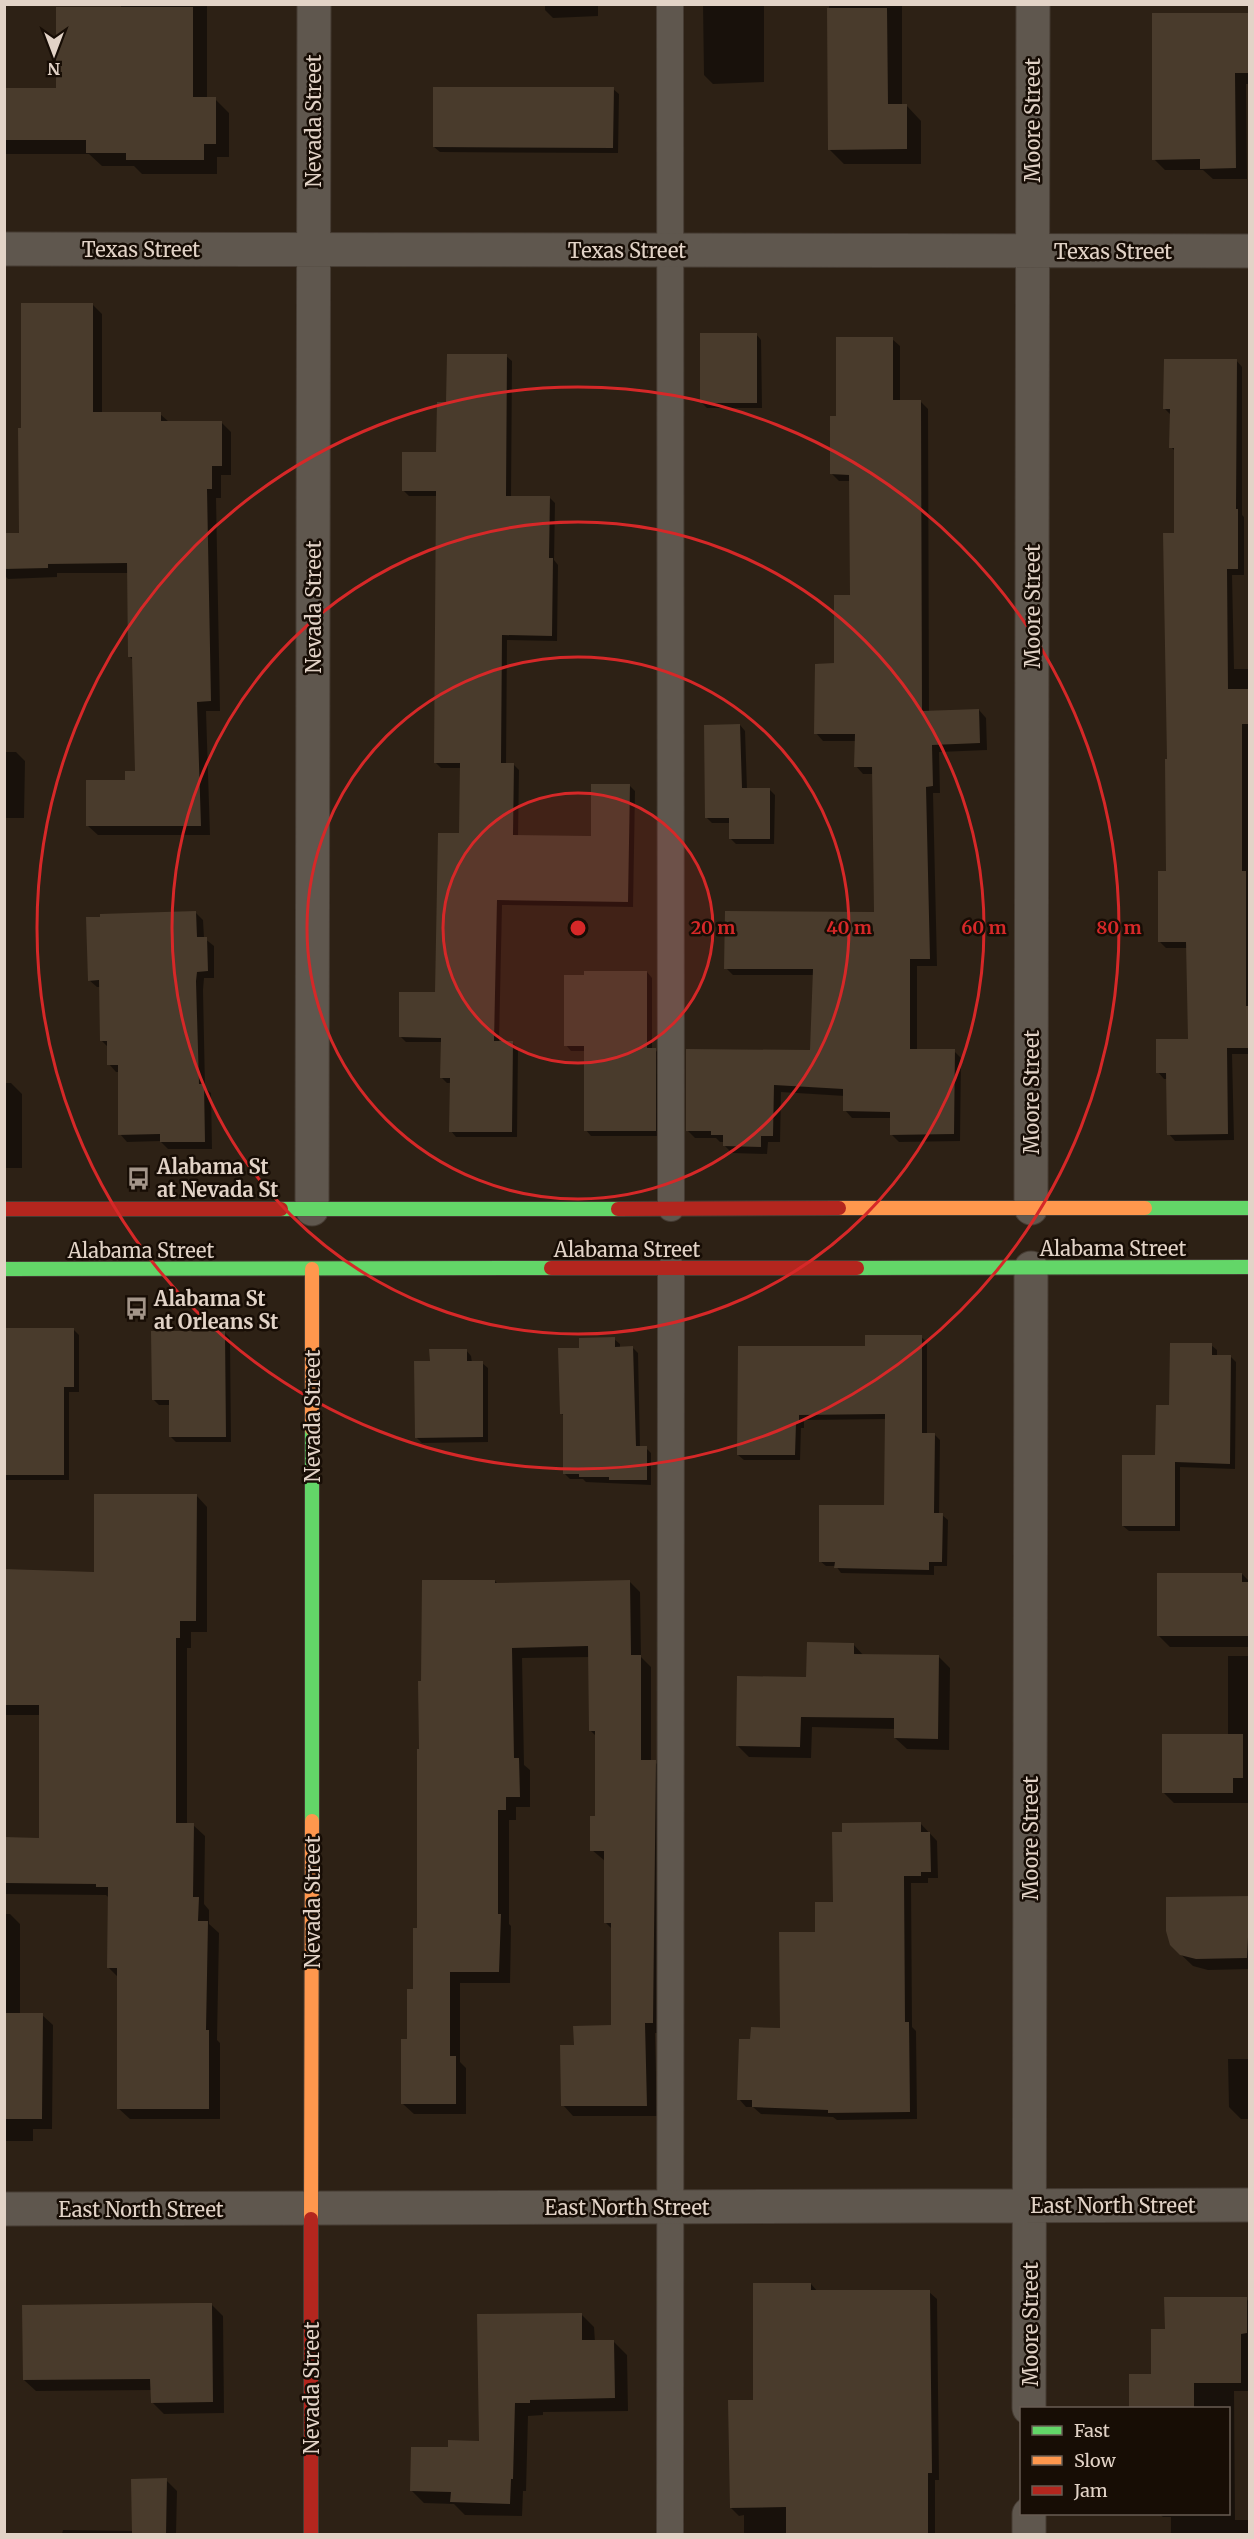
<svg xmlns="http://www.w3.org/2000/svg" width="1254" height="2539" font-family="Merriweather,serif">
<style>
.shadow{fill:#0007}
.building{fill:#493b2c}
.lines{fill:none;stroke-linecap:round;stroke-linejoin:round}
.lane-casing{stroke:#463c33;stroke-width:28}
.street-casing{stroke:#463c33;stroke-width:35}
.fast-casing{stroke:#463c33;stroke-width:16}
.slow-casing{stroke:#463c33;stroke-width:16}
.jam-casing{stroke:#463c33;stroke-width:16}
.lane{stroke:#5f574e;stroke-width:26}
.street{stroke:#5f574e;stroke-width:33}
.fast{stroke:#63d668;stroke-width:14}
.slow{stroke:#ff974d;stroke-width:14}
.jam{stroke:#b3261e;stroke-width:14}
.ring{fill:none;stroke:#d62828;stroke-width:3}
.labels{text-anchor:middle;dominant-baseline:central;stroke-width:5;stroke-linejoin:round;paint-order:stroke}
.street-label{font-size:20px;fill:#e2d3c7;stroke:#170d05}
.poi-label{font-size:20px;font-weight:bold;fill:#e2d3c7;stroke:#170d05;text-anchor:start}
.centre{fill:#d62828;stroke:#170d05;stroke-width:3}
.ring-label{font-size:18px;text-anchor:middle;font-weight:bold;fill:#d62828;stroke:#170d05;stroke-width:5;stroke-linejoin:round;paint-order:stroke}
</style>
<rect width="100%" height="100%" fill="#2d2115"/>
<path class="shadow" d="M 121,4 L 207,4 L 207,99 L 215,99 L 229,113 L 229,157 L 217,157 L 217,174 L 142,174 L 134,166 L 102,166 L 89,154 L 4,154 L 4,90 L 58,90 L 121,8 Z
M 545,4 L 598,4 L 598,16 L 553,18 L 545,10 Z
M 703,4 L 764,4 L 764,82 L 713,84 L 704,75 Z
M 829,4 L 902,4 L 902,105 L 906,105 L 921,121 L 921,164 L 844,164 L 829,149 Z
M 1250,14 L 1250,84 L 1246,84 L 1247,179 L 1213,179 L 1203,170 L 1165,170 L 1154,159 Z
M 613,89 L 619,94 L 618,153 L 440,152 L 434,147 Z
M 93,305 L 102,314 L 102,414 L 160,414 L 169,422 L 221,422 L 231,432 L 231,475 L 221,475 L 221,498 L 216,498 L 220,711 L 206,711 L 210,835 L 98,835 L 88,826 L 137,772 L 134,661 L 129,656 L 128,573 L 57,573 L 57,577 L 8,579 L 4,575 L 4,535 L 21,535 L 23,430 Z
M 756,334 L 761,340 L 762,408 L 707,408 L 702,403 Z
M 892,339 L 900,346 L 900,401 L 920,401 L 928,409 L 929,712 L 979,710 L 986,718 L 987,750 L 939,752 L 940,793 L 933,793 L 937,966 L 917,966 L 917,1050 L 954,1051 L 961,1058 L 960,1141 L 899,1142 L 891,1134 L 892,1118 L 852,1118 L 845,1110 L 845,1096 L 781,1092 L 780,1142 L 768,1142 L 767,1154 L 732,1153 L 725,1146 L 725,1142 L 720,1142 L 716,1138 L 695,1138 L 687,1130 L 812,1052 L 814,975 L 733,975 L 726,968 L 875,914 L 874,774 L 863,774 L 856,766 L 856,741 L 823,741 L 816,733 L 852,596 L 851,481 L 839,481 L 831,473 L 838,418 Z
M 506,356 L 512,361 L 511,497 L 549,497 L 555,503 L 554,560 L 558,565 L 557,641 L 507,640 L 506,765 L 514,765 L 519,770 L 518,836 L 593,838 L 630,786 L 635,791 L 633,907 L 502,905 L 499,1042 L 512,1042 L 518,1048 L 517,1137 L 456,1137 L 451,1131 L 451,1083 L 447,1083 L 442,1078 L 442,1042 L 406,1042 L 400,1036 L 436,994 L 460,835 L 461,768 L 441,768 L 435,762 L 437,496 L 409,496 L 403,490 L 438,454 L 448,403 Z
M 1236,360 L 1242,367 L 1242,515 L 1244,517 L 1244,575 L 1232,575 L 1234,669 L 1250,669 L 1250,1054 L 1232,1054 L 1234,1140 L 1175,1141 L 1169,1134 L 1168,1079 L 1164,1079 L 1158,1072 L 1189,1041 L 1188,948 L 1166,948 L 1160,942 L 1167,872 L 1176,534 L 1176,452 L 1171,447 L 1171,415 L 1165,409 Z
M 740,725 L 745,731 L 747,789 L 769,789 L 775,795 L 774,844 L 736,844 L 730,838 L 730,823 L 712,823 L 706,817 Z
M 4,752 L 16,752 L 25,761 L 24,818 L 4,818 Z
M 196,913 L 203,920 L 204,938 L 214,946 L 214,978 L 204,978 L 203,990 L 205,1088 L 211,1093 L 212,1149 L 168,1149 L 160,1141 L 127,1142 L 120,1134 L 120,1072 L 116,1072 L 109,1064 L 108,1047 L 101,1040 L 100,987 L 97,987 L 89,980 Z
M 647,972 L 652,978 L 652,1050 L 655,1050 L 661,1055 L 661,1136 L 591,1136 L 586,1130 L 586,1051 L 571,1051 L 566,1045 Z
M 4,1083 L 11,1083 L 22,1094 L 22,1168 L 4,1168 Z
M 74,1330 L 79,1335 L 79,1392 L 69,1392 L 69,1480 L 4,1480 L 4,1352 Z
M 225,1333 L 230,1338 L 231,1442 L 176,1442 L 170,1436 L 171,1405 L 159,1405 L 153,1399 Z
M 921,1337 L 927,1342 L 927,1434 L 934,1434 L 940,1440 L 939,1515 L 942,1515 L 948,1520 L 947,1566 L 934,1566 L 934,1575 L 841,1573 L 836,1566 L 826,1566 L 820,1561 L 885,1507 L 886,1419 L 804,1420 L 804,1428 L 801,1428 L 800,1460 L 744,1460 L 738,1455 L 866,1348 Z
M 614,1339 L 620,1344 L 620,1348 L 633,1348 L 638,1353 L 640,1448 L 646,1448 L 651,1453 L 651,1485 L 586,1482 L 583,1479 L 570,1479 L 565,1474 L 565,1417 L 561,1413 L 580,1349 Z
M 1211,1345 L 1217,1350 L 1217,1356 L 1231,1357 L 1236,1362 L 1235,1469 L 1180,1467 L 1180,1531 L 1129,1531 L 1123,1526 L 1156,1457 L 1170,1407 Z
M 466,1350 L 471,1356 L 472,1363 L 482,1363 L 488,1368 L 488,1442 L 422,1443 L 416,1437 L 431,1363 Z
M 196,1495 L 207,1507 L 207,1632 L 191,1632 L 191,1648 L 187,1648 L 187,1825 L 193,1825 L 205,1836 L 204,1904 L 209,1910 L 209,1924 L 219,1933 L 217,2040 L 220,2043 L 220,2119 L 130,2119 L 118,2108 L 118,1977 L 108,1967 L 110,1899 L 106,1895 L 4,1894 L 4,1839 L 41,1839 L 41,1715 L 4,1715 L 4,1570 L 95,1573 Z
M 1242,1574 L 1250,1582 L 1250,1647 L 1170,1647 L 1158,1635 Z
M 495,1581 L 498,1584 L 629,1581 L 640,1592 L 641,1657 L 651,1667 L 651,1762 L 655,1762 L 666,1773 L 663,2033 L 655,2033 L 657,2116 L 573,2116 L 563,2105 L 576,2046 L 613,2027 L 613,1930 L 605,1922 L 605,1861 L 592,1850 L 596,1817 L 596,1736 L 590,1730 L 590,1657 L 522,1658 L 524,1765 L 530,1770 L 530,1807 L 516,1807 L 516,1820 L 509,1820 L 509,1924 L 511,1926 L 510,1983 L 460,1983 L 460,2062 L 466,2068 L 466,2114 L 414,2114 L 403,2104 L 419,1930 L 421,1750 Z
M 853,1644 L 864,1656 L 938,1656 L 950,1668 L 949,1750 L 907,1749 L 895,1738 L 895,1729 L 812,1727 L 811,1758 L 749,1757 L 737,1745 L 808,1678 Z
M 1228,1656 L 1250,1656 L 1250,1803 L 1174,1803 L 1164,1793 L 1228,1735 Z
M 920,1823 L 937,1841 L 938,1878 L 928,1878 L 928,1883 L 911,1883 L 912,2027 L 916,2031 L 917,2119 L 837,2120 L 833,2117 L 761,2114 L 753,2107 L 746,2107 L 739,2099 L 752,2040 L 782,2029 L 817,1933 L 835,1903 Z
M 1250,1897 L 1250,1969 L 1208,1970 L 1193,1966 L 1171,1945 Z
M 4,1914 L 10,1914 L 20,1924 L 20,2014 L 42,2015 L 53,2025 L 52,2129 L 33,2129 L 33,2141 L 4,2141 Z
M 1228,2059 L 1250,2059 L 1250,2119 L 1241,2119 L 1229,2107 Z
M 811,2284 L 818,2292 L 929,2292 L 937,2299 L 939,2480 L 935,2480 L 935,2534 L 744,2534 L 744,2515 L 739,2516 L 731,2508 L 754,2401 Z
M 1246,2298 L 1249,2302 L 1250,2391 L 1234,2391 L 1235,2520 L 1250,2520 L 1250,2534 L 1171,2534 L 1171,2517 L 1163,2517 L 1159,2514 L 1228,2514 L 1228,2408 L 1130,2408 L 1153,2375 L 1166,2331 Z
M 211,2304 L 223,2316 L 224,2413 L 164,2414 L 152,2402 L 152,2390 L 36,2391 L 24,2380 Z
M 581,2314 L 594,2327 L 595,2342 L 614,2342 L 627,2355 L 628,2411 L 543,2412 L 543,2415 L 528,2416 L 526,2491 L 523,2491 L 522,2516 L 465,2515 L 454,2504 L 424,2503 L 411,2490 L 450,2449 L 480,2442 Z
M 166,2480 L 177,2491 L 176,2534 L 62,2534 L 63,2530 L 133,2531 Z"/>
<path class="building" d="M 56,7 L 193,7 L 193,97 L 216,97 L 216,144 L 204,144 L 204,160 L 126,160 L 126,153 L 86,153 L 86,140 L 4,140 L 4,88 L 56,88 Z
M 827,8 L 887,8 L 888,104 L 907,104 L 907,149 L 828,150 Z
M 1152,13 L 1250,13 L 1250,73 L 1235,73 L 1236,168 L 1200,169 L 1200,159 L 1152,160 Z
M 433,87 L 614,87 L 613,148 L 433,147 Z
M 21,303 L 93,303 L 93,412 L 161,412 L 161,421 L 222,421 L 222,466 L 212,466 L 212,489 L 207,489 L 211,701 L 197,702 L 201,826 L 86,826 L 86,780 L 125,780 L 125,771 L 135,771 L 132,657 L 128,657 L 127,563 L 48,564 L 48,568 L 4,569 L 4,533 L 19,533 L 18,428 L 21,428 Z
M 700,333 L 757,333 L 757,403 L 700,403 Z
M 836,337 L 893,337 L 893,400 L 921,400 L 922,711 L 979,709 L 980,743 L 932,745 L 933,786 L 926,787 L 930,959 L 910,959 L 910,1049 L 955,1049 L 954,1134 L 890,1135 L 890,1112 L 843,1111 L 843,1089 L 774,1085 L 773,1136 L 761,1136 L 761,1147 L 723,1146 L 723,1135 L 711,1135 L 711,1131 L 686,1131 L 686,1049 L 810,1050 L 813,969 L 724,969 L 725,911 L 874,912 L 872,767 L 854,767 L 855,734 L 814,734 L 815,664 L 834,663 L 834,595 L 850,595 L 849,475 L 830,474 L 830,416 L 836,416 Z
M 447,354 L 507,354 L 506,496 L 550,496 L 549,558 L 553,558 L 552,636 L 502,635 L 501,763 L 514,763 L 513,835 L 591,836 L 591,784 L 630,784 L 628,902 L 497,900 L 494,1041 L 513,1041 L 512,1132 L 449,1132 L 450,1078 L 440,1078 L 441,1038 L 399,1037 L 399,992 L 435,992 L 438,833 L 459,833 L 460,763 L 434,763 L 436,491 L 402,491 L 402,452 L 436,452 L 437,402 L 446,402 Z
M 1164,359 L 1237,359 L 1236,509 L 1238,509 L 1238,569 L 1227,569 L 1228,689 L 1250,689 L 1250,724 L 1242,724 L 1242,871 L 1246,871 L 1246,1006 L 1250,1006 L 1250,1048 L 1227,1048 L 1228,1134 L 1167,1135 L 1166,1073 L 1156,1073 L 1156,1039 L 1188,1039 L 1186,942 L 1158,942 L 1158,871 L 1166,871 L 1165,759 L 1167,759 L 1163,533 L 1174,533 L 1174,448 L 1169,448 L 1170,409 L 1163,409 Z
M 740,724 L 742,788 L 770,788 L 770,839 L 729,839 L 729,818 L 705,818 L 704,725 Z
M 196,911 L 197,937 L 207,937 L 208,971 L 197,972 L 196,981 L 199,1084 L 204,1084 L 205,1142 L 160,1142 L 160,1134 L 118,1135 L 118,1065 L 107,1065 L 107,1041 L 100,1041 L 99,980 L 88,981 L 86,917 L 100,917 L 100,914 Z
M 584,971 L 647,971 L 647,1048 L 656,1048 L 656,1131 L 584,1131 L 584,1046 L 564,1046 L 564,975 L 584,975 Z
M 4,1328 L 74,1328 L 74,1387 L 64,1387 L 64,1475 L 4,1475 Z
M 151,1331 L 225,1331 L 226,1437 L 169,1437 L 169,1400 L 152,1400 Z
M 865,1335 L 922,1335 L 922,1433 L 935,1433 L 934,1513 L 943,1513 L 942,1562 L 929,1562 L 929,1570 L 834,1568 L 835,1562 L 819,1562 L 819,1505 L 884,1505 L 885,1414 L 799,1415 L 799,1423 L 796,1423 L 795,1455 L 737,1455 L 738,1346 L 865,1346 Z
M 615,1337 L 615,1347 L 633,1346 L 636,1446 L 647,1446 L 647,1480 L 609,1480 L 609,1477 L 579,1477 L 579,1474 L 563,1474 L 563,1414 L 560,1414 L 558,1348 L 579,1348 L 579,1338 Z
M 1170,1343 L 1212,1343 L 1212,1355 L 1231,1355 L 1230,1464 L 1175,1462 L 1175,1526 L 1122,1526 L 1122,1455 L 1155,1455 L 1156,1405 L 1169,1405 Z
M 429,1349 L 467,1349 L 467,1361 L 483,1361 L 483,1437 L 415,1438 L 414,1361 L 430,1361 Z
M 94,1494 L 197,1494 L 196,1621 L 180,1621 L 180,1638 L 176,1638 L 176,1823 L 194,1823 L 193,1897 L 199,1897 L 198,1921 L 208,1921 L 206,2030 L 209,2030 L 209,2109 L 117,2109 L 117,1968 L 107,1968 L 108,1887 L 96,1887 L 96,1884 L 4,1883 L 4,1837 L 39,1838 L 39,1705 L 4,1705 L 4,1569 L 94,1572 Z
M 1157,1573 L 1242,1573 L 1242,1582 L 1250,1582 L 1250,1636 L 1157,1636 Z
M 422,1580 L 495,1580 L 495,1583 L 630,1580 L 631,1655 L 641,1655 L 641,1760 L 656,1760 L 653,2023 L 645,2023 L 647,2106 L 561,2106 L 560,2045 L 574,2045 L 573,2026 L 611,2025 L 611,1923 L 604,1923 L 604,1851 L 590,1851 L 590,1816 L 595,1816 L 595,1731 L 589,1731 L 588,1646 L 512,1648 L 514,1758 L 519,1758 L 520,1797 L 506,1797 L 506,1810 L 498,1810 L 498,1914 L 501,1914 L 499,1972 L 450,1972 L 450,2056 L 456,2056 L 456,2104 L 401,2104 L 401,2039 L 407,2039 L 407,1989 L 413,1989 L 413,1928 L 417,1928 L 417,1749 L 419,1749 L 418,1681 L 421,1681 Z
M 807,1642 L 854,1643 L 854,1654 L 939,1655 L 938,1739 L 894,1738 L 894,1718 L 801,1717 L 800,1747 L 736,1746 L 737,1676 L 806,1677 Z
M 1162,1734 L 1243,1734 L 1243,1778 L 1233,1778 L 1233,1793 L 1162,1793 Z
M 921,1822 L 921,1832 L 930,1832 L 931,1872 L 921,1872 L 921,1876 L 904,1876 L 905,2022 L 909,2022 L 910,2112 L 828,2113 L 828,2110 L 752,2107 L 752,2100 L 737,2100 L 739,2039 L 750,2039 L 751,2027 L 780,2028 L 779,1932 L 815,1932 L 815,1902 L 833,1902 L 832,1832 L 842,1832 L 842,1823 Z
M 1250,1896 L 1247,1958 L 1196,1959 L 1180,1955 L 1170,1945 L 1166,1931 L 1166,1897 Z
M 4,2013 L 43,2013 L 42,2119 L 4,2119 Z
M 753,2283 L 811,2283 L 811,2290 L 930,2290 L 932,2473 L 928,2473 L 928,2535 L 786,2535 L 786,2507 L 730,2508 L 728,2400 L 753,2400 Z
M 1164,2297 L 1247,2297 L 1247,2333 L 1241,2334 L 1241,2383 L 1194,2383 L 1194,2409 L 1129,2409 L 1129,2374 L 1151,2374 L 1151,2329 L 1165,2329 Z
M 195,2303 L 212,2303 L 213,2402 L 151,2403 L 150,2379 L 23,2380 L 22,2305 Z
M 582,2313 L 582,2340 L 614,2340 L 615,2398 L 530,2400 L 530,2403 L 515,2403 L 513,2479 L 511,2479 L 510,2504 L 450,2502 L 451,2492 L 410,2491 L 411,2447 L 448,2447 L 448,2440 L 479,2441 L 477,2314 Z
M 167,2478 L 166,2535 L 132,2535 L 131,2479 Z"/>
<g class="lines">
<defs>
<path id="lane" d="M 670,4 L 671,1208
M 670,2534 L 671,1268"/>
<path id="street" d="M 4,249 L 1250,251
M 1031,1208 L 1033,4
M 312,1209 L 314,4
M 4,2209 L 1250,2205
M 1029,2408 L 1031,1268
M 1029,2534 L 1029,2514"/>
<path id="fast" d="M 1145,1208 L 1250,1208
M 281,1209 L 618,1209
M 857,1268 L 1250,1267
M 4,1269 L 551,1268
M 312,1821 L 312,1429"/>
<path id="slow" d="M 839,1208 L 1145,1208
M 312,1429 L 312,1269
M 311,2219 L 312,1821"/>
<path id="jam" d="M 4,1209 L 281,1209
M 618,1209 L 839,1208
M 551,1268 L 857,1268
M 311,2534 L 311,2219"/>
</defs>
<use href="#lane" class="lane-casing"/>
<use href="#street" class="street-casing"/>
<use href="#fast" class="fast-casing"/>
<use href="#slow" class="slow-casing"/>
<use href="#jam" class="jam-casing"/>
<use href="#lane" class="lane"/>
<use href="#street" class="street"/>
<use href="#fast" class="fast"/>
<use href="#slow" class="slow"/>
<use href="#jam" class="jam"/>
</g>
<circle cx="578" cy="928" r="135" fill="#d62828" fill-opacity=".12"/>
<g class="ring">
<circle cx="578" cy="928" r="135"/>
<circle cx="578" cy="928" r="271"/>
<circle cx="578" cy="928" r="406"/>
<circle cx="578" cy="928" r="541"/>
</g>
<defs>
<symbol id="bus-bare" viewBox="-9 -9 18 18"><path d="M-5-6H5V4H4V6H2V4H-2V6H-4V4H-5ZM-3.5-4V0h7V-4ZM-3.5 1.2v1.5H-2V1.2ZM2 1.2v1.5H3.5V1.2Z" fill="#a39589" stroke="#170d05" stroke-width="2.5" paint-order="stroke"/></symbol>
</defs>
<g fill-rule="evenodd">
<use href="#bus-bare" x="122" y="1162" width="33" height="33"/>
<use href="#bus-bare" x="120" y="1292" width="33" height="33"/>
</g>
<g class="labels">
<g class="street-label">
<text transform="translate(1032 120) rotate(-90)">Moore Street</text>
<text transform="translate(313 121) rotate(-90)">Nevada Street</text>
<text x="141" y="249">Texas Street</text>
<text x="627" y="250">Texas Street</text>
<text x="1113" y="251">Texas Street</text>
<text transform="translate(1032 606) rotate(-90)">Moore Street</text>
<text transform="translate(313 607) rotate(-90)">Nevada Street</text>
<text transform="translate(1031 1092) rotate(-90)">Moore Street</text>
<text x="1113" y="1248">Alabama Street</text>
<text x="627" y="1249">Alabama Street</text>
<text x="141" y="1250">Alabama Street</text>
<text transform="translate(312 1416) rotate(-90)">Nevada Street</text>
<text transform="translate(1030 1838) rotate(-90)">Moore Street</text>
<text transform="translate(312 1902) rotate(-90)">Nevada Street</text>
<text x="1113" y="2205">East North Street</text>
<text x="627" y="2207">East North Street</text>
<text x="141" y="2209">East North Street</text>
<text transform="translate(1030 2324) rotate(-90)">Moore Street</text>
<text transform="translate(311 2388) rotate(-90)">Nevada Street</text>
</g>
<g class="poi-label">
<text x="157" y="1166">Alabama St<tspan x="157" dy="23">at Nevada St</tspan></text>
<text x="154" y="1298">Alabama St<tspan x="154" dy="23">at Orleans St</tspan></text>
</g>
</g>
<circle cx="578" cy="928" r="9" class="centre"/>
<g class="ring-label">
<text x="713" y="934">20 m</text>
<text x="849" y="934">40 m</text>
<text x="984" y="934">60 m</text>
<text x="1119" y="934">80 m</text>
</g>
<rect width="1254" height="2539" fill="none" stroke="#e2d3c7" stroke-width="12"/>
<rect x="1020" y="2407" width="210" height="108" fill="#170d05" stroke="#685c53" stroke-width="1.5"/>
<rect x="1032" y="2426" width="30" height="9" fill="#63d668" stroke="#685c53" stroke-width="1.5"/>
<text x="1074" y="2437" font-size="18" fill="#e2d3c7">Fast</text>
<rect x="1032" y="2456" width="30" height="9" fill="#ff974d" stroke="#685c53" stroke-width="1.5"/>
<text x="1074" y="2467" font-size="18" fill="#e2d3c7">Slow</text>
<rect x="1032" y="2486" width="30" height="9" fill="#b3261e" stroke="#685c53" stroke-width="1.5"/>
<text x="1074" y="2497" font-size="18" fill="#e2d3c7">Jam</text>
<g transform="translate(54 54) rotate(180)" stroke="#170d05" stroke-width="4.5" paint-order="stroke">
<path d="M0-4.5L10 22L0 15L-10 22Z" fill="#e2d3c7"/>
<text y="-9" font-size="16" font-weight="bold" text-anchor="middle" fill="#e2d3c7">N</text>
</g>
</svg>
